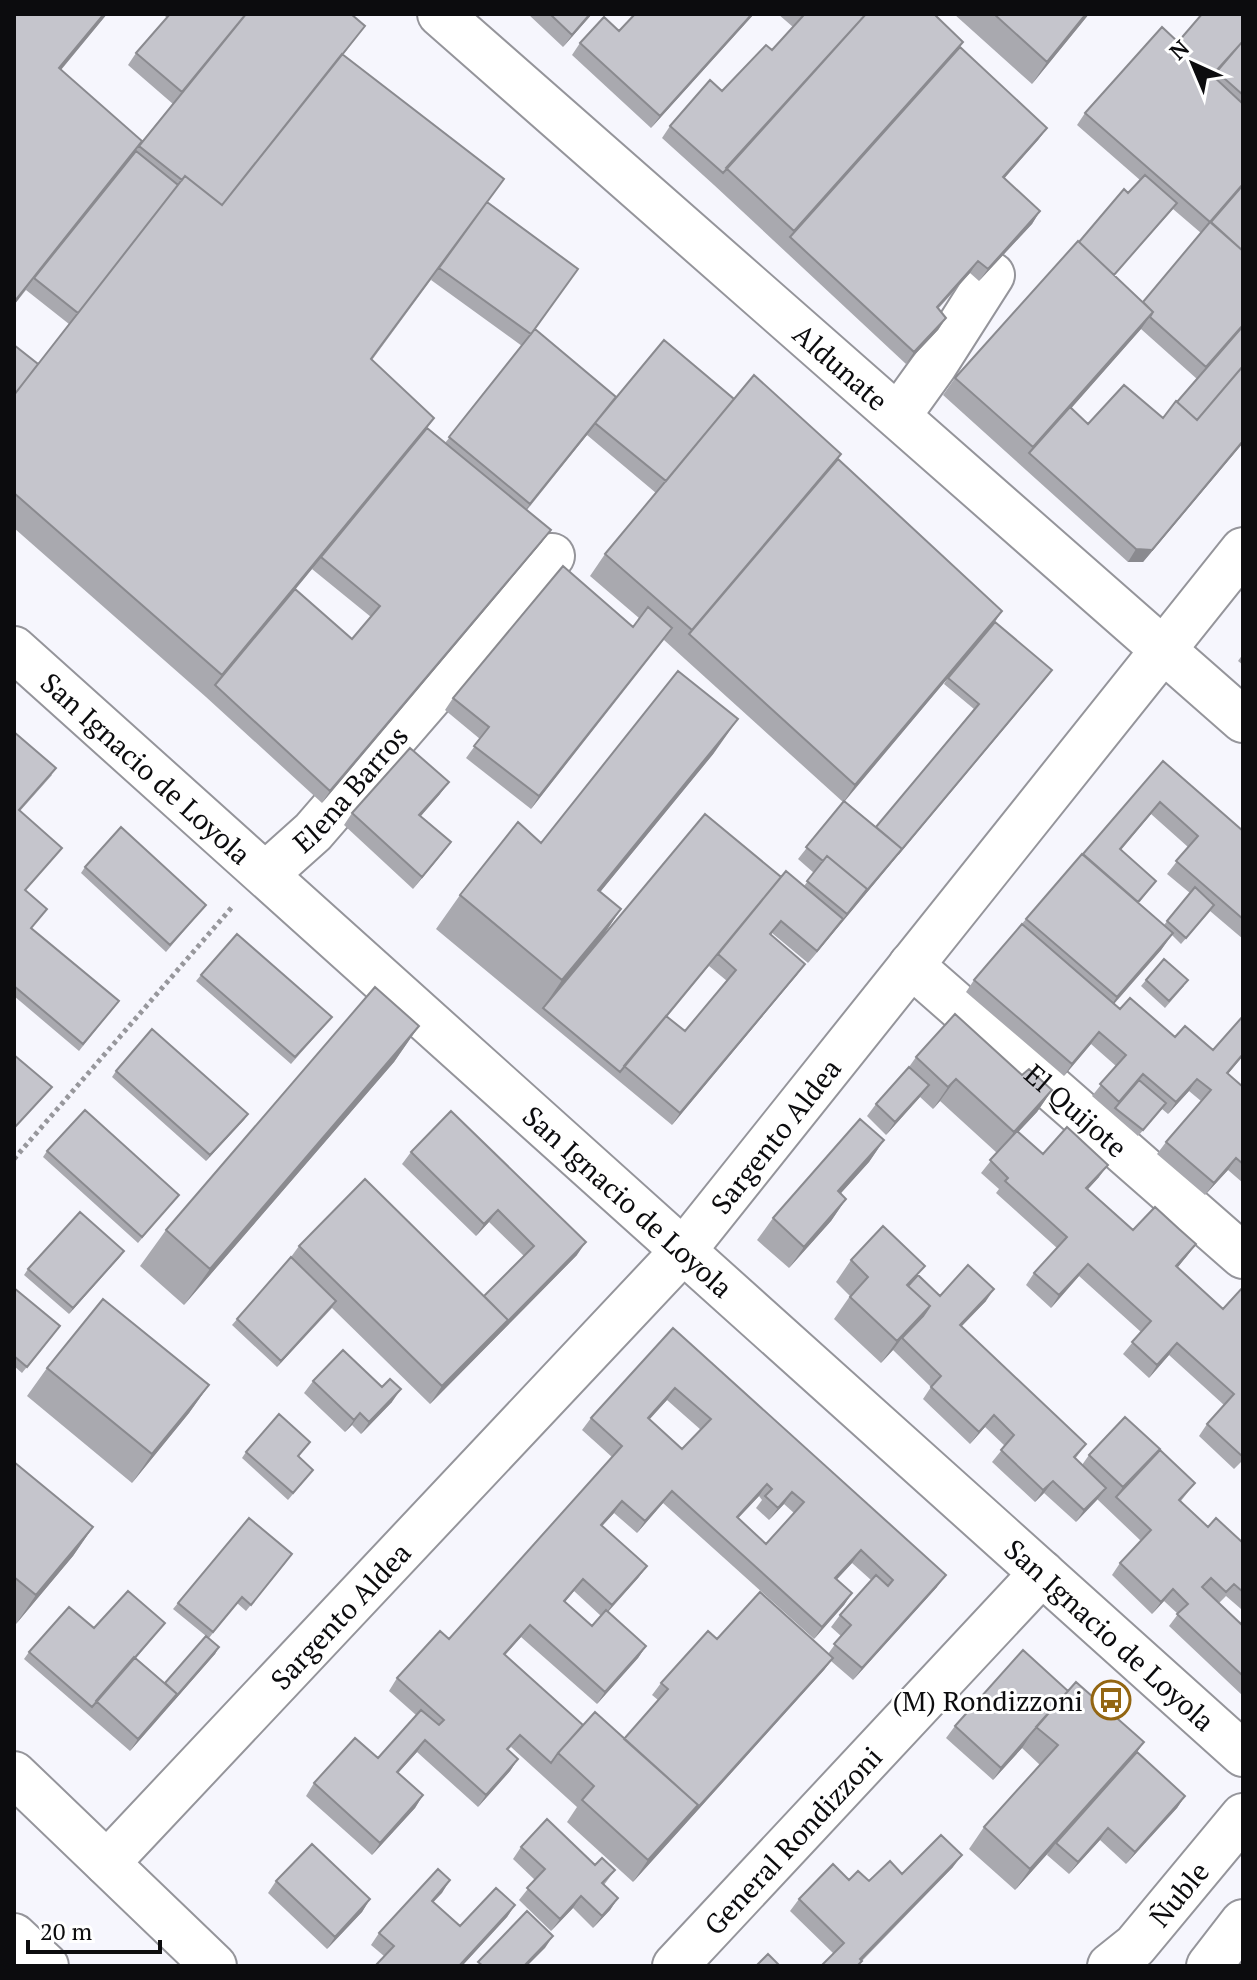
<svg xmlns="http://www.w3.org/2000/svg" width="1257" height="1980" font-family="'PT Serif',serif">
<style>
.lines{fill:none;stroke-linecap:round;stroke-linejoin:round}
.minor-casing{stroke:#95959b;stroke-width:48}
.major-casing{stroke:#95959b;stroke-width:48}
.highway-casing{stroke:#95959b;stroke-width:48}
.path{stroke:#97979c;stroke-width:5;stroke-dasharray:4 4;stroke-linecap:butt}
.minor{stroke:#fff;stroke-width:44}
.major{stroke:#fff;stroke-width:44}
.highway{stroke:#fff;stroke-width:44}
.wall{fill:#a9a9af;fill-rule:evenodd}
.shaded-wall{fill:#8a8a8f}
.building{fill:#c5c5cc;stroke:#8a8a8f;stroke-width:2;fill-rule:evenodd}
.labels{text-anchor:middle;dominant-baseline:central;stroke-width:6;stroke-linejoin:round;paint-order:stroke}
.street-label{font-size:28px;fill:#0c0c0e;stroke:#fff}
.poi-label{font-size:28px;fill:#0c0c0e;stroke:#fff;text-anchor:end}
</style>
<rect width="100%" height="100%" fill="#f6f6fd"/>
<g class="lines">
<defs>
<g id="minor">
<path id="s1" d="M 440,14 L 1243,720"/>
<path d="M 898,416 L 934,366 L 992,275"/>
<path id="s2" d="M 14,649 L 1243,1754"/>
<path id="s3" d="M 266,874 L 313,832 L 552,556"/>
<path id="s4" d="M 911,965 L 1243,1256"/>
<path id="s5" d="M 107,1863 L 683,1251 L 1243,550"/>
<path id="s6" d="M 675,1966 L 1042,1573"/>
<path id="s7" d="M 1110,1966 L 1135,1946 L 1243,1816"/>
</g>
<path id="major" d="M 14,1774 L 214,1966
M 1209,1966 L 1243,1922"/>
<path id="highway" d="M 14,1936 L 46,1966"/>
</defs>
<use href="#minor" class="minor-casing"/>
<use href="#major" class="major-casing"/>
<use href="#highway" class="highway-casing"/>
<path class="path" d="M 14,1159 L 233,906"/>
<use href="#minor" class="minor"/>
<use href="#major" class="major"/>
<use href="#highway" class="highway"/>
</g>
<path class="wall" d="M 14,14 L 107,14 L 61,70 L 142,141 L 173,104 L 128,65 L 136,53 L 167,18 L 163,14 L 351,14 L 365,26 L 343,55 L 488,203 L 535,329 L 616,397 L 734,399 L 838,459 L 1002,611 L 995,622 L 1052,670 L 808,963 L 772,933 L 771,935 L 805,964 L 796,976 L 672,1125 L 436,929 L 460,895 L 541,843 L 714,753 L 600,892 L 621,909 L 600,940 L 781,877 L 804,886 L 814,873 L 798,859 L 843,802 L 664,640 L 531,809 L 466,758 L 480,739 L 445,710 L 453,698 L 633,627 L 639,618 L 590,576 L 605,554 L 656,493 L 587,435 L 527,510 L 542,542 L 322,803 L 206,697 L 14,528 L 14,345 L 38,364 L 69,324 L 26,290 L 14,305 ZM 433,277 L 431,280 L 522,346 L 445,443 L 427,428 L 434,418 L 372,360 ZM 314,566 L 312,569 L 371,617 L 352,639 L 295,589 ZM 947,679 L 944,684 L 974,709 L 876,827 L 845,801 ZM 709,966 L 727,981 L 685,1031 L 667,1017 Z
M 528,14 L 592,14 L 563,47 Z
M 635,14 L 754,14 L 651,128 L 572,55 L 580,43 L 619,31 Z
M 778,14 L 934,14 L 960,47 L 1047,128 L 1038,140 L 1004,178 L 1040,211 L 1032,224 L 979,281 L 970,273 L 938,309 L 946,318 L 938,330 L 906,364 L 714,185 L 662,138 L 670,126 L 722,91 L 772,50 L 793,27 Z
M 954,14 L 1089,14 L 1032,84 Z
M 1243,14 L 1243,443 L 1143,562 L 1128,562 L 943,395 L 955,378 L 1079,242 L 1128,193 L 1140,180 L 1077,125 L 1085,113 L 1178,42 ZM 1173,209 L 1201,233 L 1143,302 L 1114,275 ZM 1141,329 L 1197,379 L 1163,418 L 1088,424 L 1071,408 Z
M 1243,654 L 1243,665 L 1238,661 Z
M 14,732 L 52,775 L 20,811 L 62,848 L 25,890 L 32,929 L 119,1001 L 79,1051 L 14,996 Z
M 1163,761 L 1243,831 L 1243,939 L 1210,911 L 1181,944 L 1172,935 L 1161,950 L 1114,1004 L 1120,1009 L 1175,1037 L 1213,1050 L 1243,1016 L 1243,1056 L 1228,1074 L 1243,1087 L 1243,1183 L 1228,1170 L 1205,1195 L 1157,1154 L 1166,1142 L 1201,1101 L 1189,1091 L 1168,1114 L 1162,1109 L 1138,1136 L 1092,1096 L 1116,1066 L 1091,1044 L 1064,1076 L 966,992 L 974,980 L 1026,919 ZM 1151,814 L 1188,847 L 1167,874 L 1190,893 L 1164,925 L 1139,903 L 1156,881 L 1121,850 Z
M 440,794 L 421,816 L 451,842 L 413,889 L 344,825 L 352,813 Z
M 85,867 L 206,905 L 166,952 L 81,873 Z
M 201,975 L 327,1023 L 291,1064 L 196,981 Z
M 1146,980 L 1184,986 L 1165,1008 L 1141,986 Z
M 419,1026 L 394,1062 L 184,1305 L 140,1266 L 166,1230 Z
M 916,1057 L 1022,1075 L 1052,1090 L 1037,1112 L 1018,1132 L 1043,1154 L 1099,1177 L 1088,1189 L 1133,1230 L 1196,1244 L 1177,1268 L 1223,1309 L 1243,1287 L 1243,1460 L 1234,1469 L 1199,1436 L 1207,1424 L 1224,1405 L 1169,1355 L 1149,1378 L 1123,1354 L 1141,1332 L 1079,1276 L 1051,1308 L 1026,1285 L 1034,1273 L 1057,1248 L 996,1193 L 999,1189 L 981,1173 L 997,1153 L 940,1101 L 933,1109 L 920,1097 L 886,1135 L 867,1116 L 876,1104 L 909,1067 Z
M 116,1071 L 248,1114 L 206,1161 L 112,1077 Z
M 884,1140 L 869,1162 L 841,1193 L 846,1199 L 831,1221 L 789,1268 L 757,1240 L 773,1218 Z
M 47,1151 L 179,1195 L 138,1243 L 43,1157 Z
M 411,1152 L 577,1255 L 430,1404 L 332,1308 L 277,1367 L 232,1325 L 291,1257 L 299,1246 L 484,1296 L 524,1256 L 489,1222 L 476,1236 L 402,1164 Z
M 124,1251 L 69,1314 L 24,1275 L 28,1269 Z
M 851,1260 L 918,1275 L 940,1296 L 986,1301 L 961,1327 L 1086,1444 L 1075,1459 L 1082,1465 L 1089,1455 L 1160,1449 L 1154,1457 L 1195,1483 L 1181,1501 L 1208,1527 L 1243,1543 L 1243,1607 L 1241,1609 L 1226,1596 L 1219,1603 L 1240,1623 L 1243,1618 L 1243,1696 L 1169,1626 L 1178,1614 L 1164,1601 L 1152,1614 L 1112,1575 L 1120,1563 L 1141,1541 L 1097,1499 L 1076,1522 L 1044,1493 L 1035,1502 L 992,1462 L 1005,1446 L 985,1427 L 970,1444 L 923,1399 L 931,1387 L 893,1350 L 881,1363 L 834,1319 L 850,1296 L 836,1282 Z
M 14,1288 L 60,1326 L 22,1373 L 14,1366 Z
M 673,1328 L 937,1587 L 853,1680 L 831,1661 L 824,1670 L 633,1882 L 567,1822 L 577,1807 L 511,1747 L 508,1750 L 518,1759 L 510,1771 L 478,1807 L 417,1752 L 398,1773 L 423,1795 L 415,1808 L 372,1855 L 306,1796 L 314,1783 L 378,1758 L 416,1715 L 389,1691 L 397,1678 L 449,1639 L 612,1457 L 582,1430 L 591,1418 ZM 667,1400 L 701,1430 L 682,1449 L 649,1419 ZM 759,1496 L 762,1500 L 756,1508 L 769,1520 L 784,1504 L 794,1513 L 766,1544 L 738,1518 ZM 663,1503 L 814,1639 L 844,1605 L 852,1593 L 837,1579 L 852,1563 L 871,1580 L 840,1615 L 831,1627 L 841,1636 L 828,1654 L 717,1639 L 661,1683 L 652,1695 L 658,1700 L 624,1739 L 583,1725 L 505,1655 L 521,1637 L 597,1704 L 638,1658 L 646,1646 L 608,1612 L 638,1578 L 647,1566 L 602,1526 L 614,1513 L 637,1533 ZM 574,1591 L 601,1616 L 592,1626 L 565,1602 Z
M 47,1368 L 209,1385 L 189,1413 L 132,1483 L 27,1396 Z
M 313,1381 L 392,1402 L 361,1434 L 352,1425 L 345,1432 L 304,1393 Z
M 310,1442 L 298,1457 L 313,1470 L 288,1500 L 242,1458 L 246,1452 Z
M 14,1462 L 93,1527 L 73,1556 L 16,1624 L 14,1622 Z
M 288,1560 L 246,1611 L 237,1603 L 209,1638 L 219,1647 L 215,1654 L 130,1751 L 24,1659 L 29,1652 L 94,1628 L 165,1623 L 136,1658 L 165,1683 L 206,1636 L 173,1609 L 178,1603 Z
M 1068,1691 L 1144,1742 L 1137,1752 L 1185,1796 L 1177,1808 L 1126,1864 L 1100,1840 L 1069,1874 L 1047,1855 L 1049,1852 L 1015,1890 L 969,1849 L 984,1827 L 1040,1765 L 1022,1748 L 993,1780 L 946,1738 L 955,1726 Z
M 521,1847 L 615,1870 L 604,1885 L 618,1898 L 610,1910 L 593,1928 L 573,1908 L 551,1931 L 519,1900 L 535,1880 L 513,1859 Z
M 953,1867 L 862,1961 L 833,1953 L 790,1911 L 799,1899 L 849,1880 L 869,1881 L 902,1874 Z
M 450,1880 L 433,1902 L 460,1926 L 515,1905 L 507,1917 L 462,1966 L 375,1966 L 384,1956 L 371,1945 L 379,1933 Z
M 276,1881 L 370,1899 L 362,1912 L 327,1949 L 268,1893 Z"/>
<path class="shaded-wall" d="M 104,14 L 107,14 L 44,90 L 59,68 Z
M 590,14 L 592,14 L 563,47 L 572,35 Z
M 752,14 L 754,14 L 651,128 L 660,116 Z
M 1086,14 L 1089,14 L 1032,84 L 1047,62 Z
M 1047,128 L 1038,140 L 995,189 L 1003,177 Z
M 142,141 L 127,163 L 34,278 L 14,305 L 14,302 Z
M 1040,211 L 1032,224 L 979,281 L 988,269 Z
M 978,261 L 970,273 L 928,319 L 937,307 Z
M 1153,312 L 1141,329 L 1031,454 L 1029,453 L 1033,447 Z
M 946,318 L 938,330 L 906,364 L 914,352 Z
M 616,397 L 587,435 L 517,521 L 530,504 Z
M 434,418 L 418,440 L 216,686 L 215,685 L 222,675 Z
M 1243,441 L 1243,443 L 1143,562 L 1128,562 L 1136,549 Z
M 551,530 L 542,542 L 322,803 L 330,791 Z
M 1002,611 L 990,628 L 843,803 L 855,785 Z
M 672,628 L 663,640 L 531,809 L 539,796 Z
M 1052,670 L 1048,676 L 808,963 L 847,914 Z
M 738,719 L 714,753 L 574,924 L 598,890 Z
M 449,782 L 440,794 L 411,827 L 419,815 Z
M 1160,802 L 1151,814 L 1111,861 L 1120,849 Z
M 451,842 L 442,854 L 413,889 L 422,877 Z
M 621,909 L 598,943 L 543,1008 L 562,980 Z
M 1173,933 L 1161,950 L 1104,1015 L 1117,997 Z
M 805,964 L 796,976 L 672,1125 L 680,1113 Z
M 419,1026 L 394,1062 L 184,1305 L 210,1269 Z
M 1099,1032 L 1091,1044 L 1064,1076 L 1072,1064 Z
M 1243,1054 L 1243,1056 L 1218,1085 L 1227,1073 Z
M 956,1079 L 940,1101 L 933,1109 L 948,1087 Z
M 1197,1079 L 1189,1091 L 1168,1114 L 1176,1102 Z
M 929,1085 L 920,1097 L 886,1135 L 895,1122 Z
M 1052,1090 L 1037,1112 L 998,1154 L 1014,1132 Z
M 248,1114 L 244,1120 L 206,1161 L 210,1155 Z
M 884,1140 L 869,1162 L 823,1213 L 838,1191 Z
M 1236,1158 L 1228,1170 L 1205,1195 L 1214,1183 Z
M 1108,1165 L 1099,1177 L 1078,1200 L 1086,1188 Z
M 846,1199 L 831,1221 L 789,1268 L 804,1247 Z
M 498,1210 L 489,1222 L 476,1236 L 484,1224 Z
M 586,1242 L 577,1255 L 430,1404 L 442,1386 Z
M 1196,1244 L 1187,1256 L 1168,1279 L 1176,1266 Z
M 124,1251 L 120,1257 L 69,1314 L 73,1308 Z
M 1088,1264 L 1079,1276 L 1051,1308 L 1059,1295 Z
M 994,1289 L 986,1301 L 951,1337 L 960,1325 Z
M 336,1301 L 332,1307 L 277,1367 L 281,1361 Z
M 930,1306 L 914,1328 L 902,1338 L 893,1350 L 881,1363 L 897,1341 Z
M 1177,1343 L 1169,1355 L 1149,1378 L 1157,1365 Z
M 209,1385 L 189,1413 L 132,1483 L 152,1454 Z
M 675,1388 L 667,1400 L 640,1430 L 648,1418 Z
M 401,1389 L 392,1402 L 361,1434 L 369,1422 Z
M 360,1413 L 352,1425 L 345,1432 L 354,1420 Z
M 994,1415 L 985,1427 L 970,1444 L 979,1432 Z
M 1160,1449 L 1144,1471 L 1116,1497 L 1123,1487 Z
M 1053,1481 L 1044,1493 L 1035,1502 L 1043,1490 Z
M 767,1484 L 759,1496 L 728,1529 L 737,1517 Z
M 1106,1488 L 1097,1500 L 1076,1522 L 1084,1510 Z
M 672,1491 L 663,1503 L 637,1533 L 645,1521 Z
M 792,1492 L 784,1504 L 769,1520 L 778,1508 Z
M 622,1501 L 614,1513 L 592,1537 L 601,1525 Z
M 93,1527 L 73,1556 L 16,1624 L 36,1595 Z
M 861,1550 L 852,1563 L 827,1590 L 835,1578 Z
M 647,1566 L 638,1578 L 603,1617 L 612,1605 Z
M 946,1575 L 937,1587 L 853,1680 L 862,1668 Z
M 583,1579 L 574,1591 L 555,1613 L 564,1601 Z
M 1173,1589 L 1164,1601 L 1152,1614 L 1161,1602 Z
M 852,1593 L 844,1605 L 814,1639 L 822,1627 Z
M 530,1625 L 521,1637 L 495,1666 L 504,1654 Z
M 646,1646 L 638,1658 L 597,1704 L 605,1692 Z
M 219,1647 L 215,1654 L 130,1751 L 138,1739 Z
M 833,1658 L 824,1670 L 633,1882 L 648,1860 Z
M 1030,1736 L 1022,1748 L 993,1780 L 1001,1768 Z
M 425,1740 L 417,1752 L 388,1784 L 397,1772 Z
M 1144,1742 L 1129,1764 L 1056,1843 L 1049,1852 L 1015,1890 L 1030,1869 Z
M 518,1759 L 510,1771 L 478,1807 L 486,1795 Z
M 423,1795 L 415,1808 L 372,1855 L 380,1843 Z
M 1185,1796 L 1177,1808 L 1126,1864 L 1135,1852 Z
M 1108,1828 L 1100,1840 L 1069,1874 L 1078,1862 Z
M 962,1855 L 953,1867 L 856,1966 L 860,1959 Z
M 450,1880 L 442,1893 L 423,1913 L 432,1901 Z
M 581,1896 L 573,1908 L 551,1931 L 560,1919 Z
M 618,1898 L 610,1910 L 593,1928 L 602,1916 Z
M 370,1899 L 362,1912 L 327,1949 L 335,1937 Z
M 515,1905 L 507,1917 L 462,1966 L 459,1966 Z
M 553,1936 L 545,1948 L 527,1966 L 524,1966 Z"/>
<path class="building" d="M 14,14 L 104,14 L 59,68 L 142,141 L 14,302 Z
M 170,14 L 246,14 L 182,92 L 136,53 Z
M 246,14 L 351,14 L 365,26 L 222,205 L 185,176 L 182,180 L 139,146 Z
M 550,14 L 590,14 L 572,35 Z
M 635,14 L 752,14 L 660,116 L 580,43 L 604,17 L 619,31 Z
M 800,14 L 866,14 L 723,173 L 670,126 L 710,80 L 722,91 L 766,45 L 772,50 L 803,16 Z
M 866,14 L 934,14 L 963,42 L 794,231 L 726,168 Z
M 994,14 L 1086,14 L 1047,62 Z
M 1202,14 L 1243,14 L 1243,41 L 1213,76 L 1243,104 L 1243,184 L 1210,222 L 1085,113 L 1162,27 L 1178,42 Z
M 1243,41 L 1243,95 L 1216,71 Z
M 960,47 L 1047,128 L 1003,177 L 1040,211 L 988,269 L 978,261 L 937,307 L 946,318 L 914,352 L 790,237 Z
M 342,54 L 504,179 L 371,359 L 434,418 L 222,675 L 14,493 L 14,395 L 185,176 L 222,205 Z
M 136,151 L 178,185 L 78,313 L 34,278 Z
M 1145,175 L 1177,203 L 1114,275 L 1079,242 L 1124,189 L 1128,193 Z
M 1243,185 L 1243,251 L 1211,222 Z
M 487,202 L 578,269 L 531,334 L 439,268 Z
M 1210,222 L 1243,251 L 1243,325 L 1206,367 L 1150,317 L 1153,312 L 1143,302 Z
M 1078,241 L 1153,312 L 1033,447 L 955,378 Z
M 1243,326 L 1243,366 L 1197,420 L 1177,402 Z
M 535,329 L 616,397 L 530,504 L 449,437 Z
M 664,340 L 734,399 L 666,481 L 595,423 Z
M 14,345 L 38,364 L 14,395 Z
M 1243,366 L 1243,441 L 1152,550 L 1136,549 L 1029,453 L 1070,407 L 1088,424 L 1124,385 L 1163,418 L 1176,401 L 1197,420 Z
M 754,375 L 841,454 L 692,630 L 605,554 Z
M 427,428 L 551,530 L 330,791 L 215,685 L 295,589 L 352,639 L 380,606 L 321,557 Z
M 838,459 L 1002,611 L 855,785 L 689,634 Z
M 563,566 L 633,627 L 648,607 L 672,628 L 539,796 L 474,746 L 489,727 L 453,698 Z
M 995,622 L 1052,670 L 898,854 L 902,849 L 876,827 L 979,704 L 948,678 Z
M 678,671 L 738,719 L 598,890 L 621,909 L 562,980 L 460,895 L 518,822 L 541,843 Z
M 14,732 L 56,768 L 19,810 L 62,848 L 25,890 L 47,909 L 31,928 L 119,1001 L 83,1044 L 14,986 Z
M 410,748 L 449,782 L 419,815 L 451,842 L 422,877 L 352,813 Z
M 1163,761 L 1243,831 L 1243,919 L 1176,861 L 1198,836 L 1160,802 L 1120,849 L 1156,881 L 1138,902 L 1083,854 Z
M 844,801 L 902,849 L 863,895 L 867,889 L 827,856 L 823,861 L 806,847 Z
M 705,814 L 781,877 L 620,1072 L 543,1008 Z
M 121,827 L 206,905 L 170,945 L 85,867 Z
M 1082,854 L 1173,933 L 1117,997 L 1026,919 Z
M 827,856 L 867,889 L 847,914 L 807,881 Z
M 786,871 L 843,919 L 817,951 L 781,921 L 770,934 L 805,964 L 680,1113 L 624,1066 L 666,1016 L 685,1031 L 736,970 L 718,954 Z
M 1195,887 L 1214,905 L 1186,938 L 1167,921 Z
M 1022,924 L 1120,1009 L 1130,998 L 1175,1037 L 1185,1026 L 1213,1050 L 1243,1016 L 1243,1054 L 1227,1073 L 1243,1087 L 1243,1164 L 1236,1158 L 1214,1183 L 1166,1142 L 1211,1090 L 1197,1079 L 1176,1102 L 1143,1074 L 1119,1102 L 1100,1084 L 1126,1055 L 1099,1032 L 1072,1064 L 974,980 Z
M 237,934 L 332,1017 L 295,1057 L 201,975 Z
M 1164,959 L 1188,980 L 1169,1001 L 1146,980 Z
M 375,987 L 419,1026 L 210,1269 L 166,1230 Z
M 955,1014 L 1022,1075 L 1029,1069 L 1052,1090 L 1014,1132 L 956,1079 L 948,1087 L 916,1057 Z
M 152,1029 L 248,1114 L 210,1155 L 116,1071 Z
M 14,1055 L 52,1087 L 15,1127 L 14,1126 Z
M 909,1067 L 929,1085 L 895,1122 L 876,1104 Z
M 1139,1080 L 1166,1103 L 1143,1130 L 1115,1108 Z
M 85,1110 L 179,1195 L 142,1237 L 47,1151 Z
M 451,1111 L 586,1242 L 504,1325 L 508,1320 L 484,1296 L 534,1246 L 498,1210 L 484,1224 L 411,1152 Z
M 860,1119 L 884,1140 L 838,1191 L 846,1199 L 804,1247 L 773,1218 Z
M 1067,1127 L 1108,1165 L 1086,1188 L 1133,1230 L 1155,1207 L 1179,1229 L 1196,1244 L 1176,1266 L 1223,1309 L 1243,1287 L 1243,1457 L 1207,1424 L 1234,1394 L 1177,1343 L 1157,1365 L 1132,1342 L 1151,1321 L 1088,1264 L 1059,1295 L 1034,1273 L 1067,1237 L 1005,1181 L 1008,1178 L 990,1160 L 1017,1131 L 1043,1154 Z
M 365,1179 L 508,1320 L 442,1386 L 299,1246 Z
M 80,1212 L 124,1251 L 73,1308 L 28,1269 Z
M 883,1226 L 925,1266 L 907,1285 L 930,1306 L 897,1341 L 850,1297 L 868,1277 L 851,1260 Z
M 291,1257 L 336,1301 L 281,1361 L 237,1319 Z
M 968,1265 L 994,1289 L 960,1325 L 1086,1444 L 1074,1457 L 1106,1488 L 1084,1510 L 1053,1481 L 1043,1490 L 1001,1450 L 1014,1435 L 994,1415 L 979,1432 L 931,1387 L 941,1376 L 902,1338 L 923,1316 L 930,1306 L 908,1286 L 918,1275 L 940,1296 Z
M 14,1288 L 60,1326 L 27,1367 L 14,1356 Z
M 103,1299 L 209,1385 L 152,1454 L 47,1368 Z
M 673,1328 L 946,1575 L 862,1668 L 834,1644 L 851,1625 L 840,1615 L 876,1575 L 888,1586 L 893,1580 L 861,1550 L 835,1578 L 852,1593 L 822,1627 L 672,1491 L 645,1521 L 622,1501 L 601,1525 L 647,1566 L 612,1605 L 583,1579 L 564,1601 L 592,1626 L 606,1610 L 646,1646 L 605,1692 L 530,1625 L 504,1654 L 583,1725 L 558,1753 L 551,1763 L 520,1735 L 507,1749 L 518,1759 L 486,1795 L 425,1740 L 397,1772 L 423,1795 L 380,1843 L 314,1783 L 355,1738 L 378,1758 L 421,1710 L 439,1725 L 444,1720 L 397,1678 L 440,1631 L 449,1639 L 622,1446 L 591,1418 ZM 675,1388 L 711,1419 L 682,1449 L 648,1418 ZM 767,1484 L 772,1489 L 765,1496 L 778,1508 L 792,1492 L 804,1502 L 766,1544 L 737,1517 Z
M 343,1350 L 382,1387 L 390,1379 L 401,1389 L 369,1422 L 360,1413 L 354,1420 L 313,1381 Z
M 279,1414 L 310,1442 L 298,1456 L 313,1470 L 293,1493 L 246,1452 Z
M 1125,1417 L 1160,1449 L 1123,1487 L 1089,1455 Z
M 1160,1450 L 1195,1483 L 1179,1500 L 1208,1527 L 1216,1518 L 1243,1543 L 1243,1592 L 1234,1584 L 1226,1592 L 1211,1578 L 1202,1587 L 1243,1626 L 1243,1676 L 1177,1614 L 1188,1604 L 1173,1589 L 1161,1602 L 1120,1563 L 1151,1530 L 1116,1497 Z
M 14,1462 L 93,1527 L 36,1595 L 14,1577 Z
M 249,1518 L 292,1554 L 251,1605 L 242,1597 L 213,1632 L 178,1603 Z
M 128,1591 L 165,1623 L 92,1707 L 29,1652 L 69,1607 L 94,1628 Z
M 760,1592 L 833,1658 L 691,1815 L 698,1805 L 624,1739 L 668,1689 L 661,1683 L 708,1631 L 717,1639 Z
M 206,1636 L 219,1647 L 173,1700 L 177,1694 L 165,1683 Z
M 1023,1650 L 1068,1691 L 1001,1768 L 955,1726 Z
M 134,1657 L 177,1694 L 138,1739 L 96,1701 Z
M 1076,1682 L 1144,1742 L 1030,1869 L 984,1827 L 1058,1745 L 1036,1727 Z
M 595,1712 L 698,1805 L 648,1860 L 582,1800 L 594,1786 L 558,1753 Z
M 1137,1752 L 1185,1796 L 1135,1852 L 1108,1828 L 1078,1862 L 1056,1843 Z
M 547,1819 L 595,1865 L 602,1858 L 615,1870 L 602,1883 L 618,1898 L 602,1916 L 581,1896 L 560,1919 L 527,1888 L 545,1869 L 521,1847 Z
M 941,1835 L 962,1855 L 860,1959 L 862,1961 L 857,1966 L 821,1966 L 844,1943 L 799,1899 L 833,1864 L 849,1880 L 858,1871 L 869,1881 L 890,1861 L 902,1874 Z
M 312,1844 L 370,1899 L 335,1937 L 276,1881 Z
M 438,1869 L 450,1880 L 432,1901 L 460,1926 L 496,1888 L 515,1905 L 459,1966 L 375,1966 L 394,1946 L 379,1933 Z
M 527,1911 L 553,1936 L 524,1966 L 483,1966 L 478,1962 Z
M 768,1954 L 780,1966 L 756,1966 Z"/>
<defs>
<symbol id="bus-ring" viewBox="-11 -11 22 22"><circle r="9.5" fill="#fff" stroke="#936612" stroke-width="1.5"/><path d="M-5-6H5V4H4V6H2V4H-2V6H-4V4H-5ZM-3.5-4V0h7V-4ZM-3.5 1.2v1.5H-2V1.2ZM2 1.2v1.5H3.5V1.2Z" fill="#936612"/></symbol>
</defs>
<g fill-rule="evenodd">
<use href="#bus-ring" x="1089" y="1678" width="44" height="44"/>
</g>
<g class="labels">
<g class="street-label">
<text stroke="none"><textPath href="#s1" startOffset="534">Aldunate</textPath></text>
<text stroke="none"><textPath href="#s2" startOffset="178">San Ignacio de Loyola</textPath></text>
<text stroke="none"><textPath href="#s3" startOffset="120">Elena Barros</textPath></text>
<text stroke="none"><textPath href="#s4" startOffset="220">El Quijote</textPath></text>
<text stroke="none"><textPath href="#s5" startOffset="988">Sargento Aldea</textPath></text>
<text stroke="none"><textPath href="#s2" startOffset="826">San Ignacio de Loyola</textPath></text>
<text stroke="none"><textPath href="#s5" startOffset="340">Sargento Aldea</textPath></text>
<text stroke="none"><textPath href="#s2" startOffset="1474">San Ignacio de Loyola</textPath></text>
<text stroke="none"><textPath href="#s6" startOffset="172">General Rondizzoni</textPath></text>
<text stroke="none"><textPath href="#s7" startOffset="100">Ñuble</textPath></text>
</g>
<g class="poi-label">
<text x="1083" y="1700">(M) Rondizzoni</text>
</g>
</g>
<rect width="1257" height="1980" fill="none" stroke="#0c0c0e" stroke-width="32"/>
<g transform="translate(1193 64) rotate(316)" stroke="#ffffff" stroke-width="6" paint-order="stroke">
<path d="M0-6L14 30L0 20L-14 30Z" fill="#0c0c0e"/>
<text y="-12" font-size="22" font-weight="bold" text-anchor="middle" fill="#0c0c0e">N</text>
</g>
<path d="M28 1940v12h132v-12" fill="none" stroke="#0c0c0e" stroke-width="4"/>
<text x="40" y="1940" font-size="24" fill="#0c0c0e" stroke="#ffffff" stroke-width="6" paint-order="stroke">20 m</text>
</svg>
